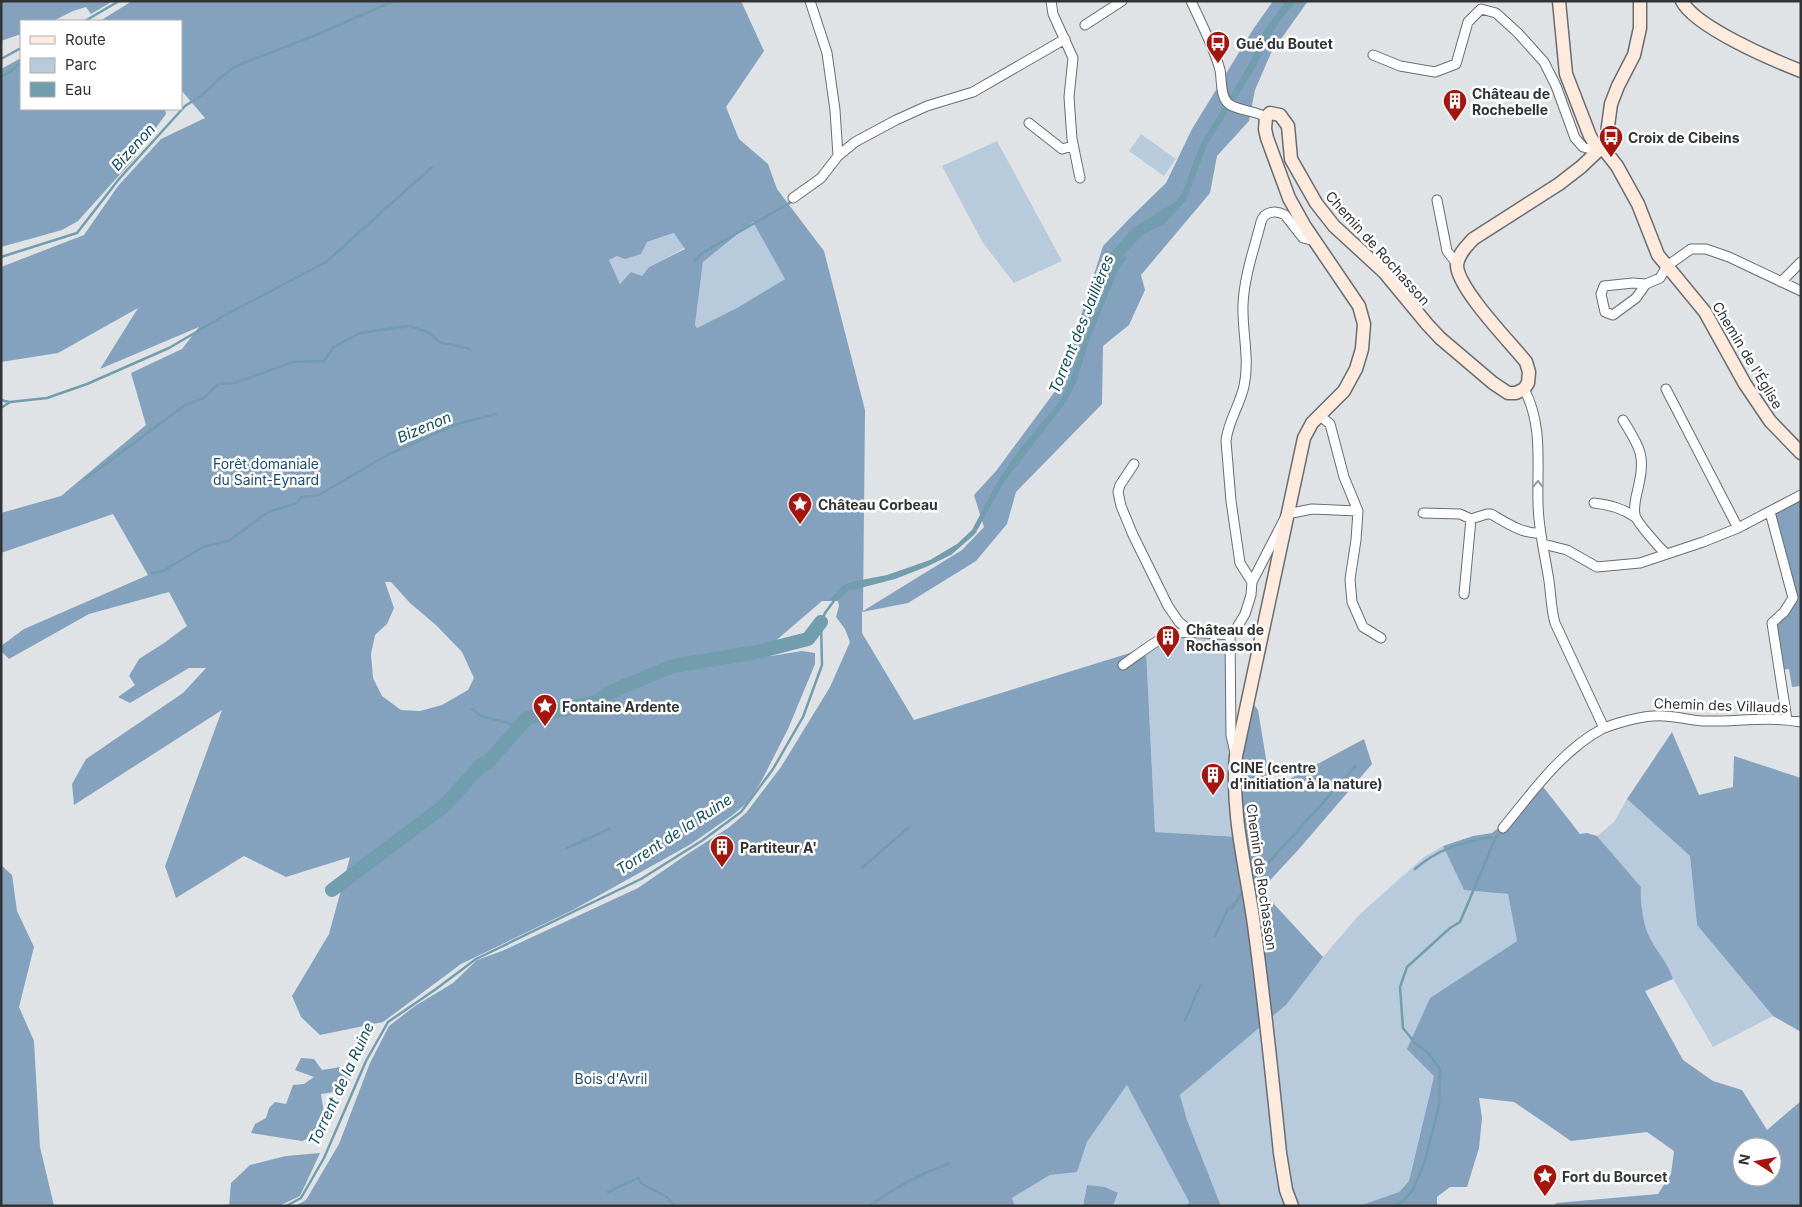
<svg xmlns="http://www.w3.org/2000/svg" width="1802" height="1207" font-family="Inter,sans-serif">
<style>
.green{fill:#b8cbdd}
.forest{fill:#84a2be;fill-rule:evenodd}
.water{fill:#729dad}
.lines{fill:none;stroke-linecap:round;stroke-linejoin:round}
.stream{stroke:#729dad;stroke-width:2.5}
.river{stroke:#729dad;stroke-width:14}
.street-casing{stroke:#6a6d70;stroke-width:11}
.secondary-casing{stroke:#6a6d70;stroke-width:15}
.street{stroke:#fff;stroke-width:9}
.secondary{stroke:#ffebde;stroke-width:12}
.oneway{stroke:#98999a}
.labels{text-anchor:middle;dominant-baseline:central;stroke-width:5;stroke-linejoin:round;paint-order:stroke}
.poi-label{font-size:14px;font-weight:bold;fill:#323334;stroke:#fff;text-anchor:start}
.street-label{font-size:14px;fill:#323334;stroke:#fff}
.park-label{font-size:14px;fill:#1d4c73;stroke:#fff}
.water-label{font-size:15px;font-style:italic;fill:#104e60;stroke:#fff}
</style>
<rect width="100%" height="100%" fill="#dfe3e6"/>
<path class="green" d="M 1141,134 L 1176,159 L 1164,176 L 1129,151 Z
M 997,141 L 1062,261 L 1014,283 L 983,243 L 942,166 Z
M 754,222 L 785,279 L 737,309 L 697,328 L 695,325 L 703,262 Z
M 675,233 L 685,248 L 649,267 L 642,276 L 620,284 L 609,260 L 647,242 Z
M 1230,635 L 1239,837 L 1155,832 L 1146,648 L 1164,637 Z
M 1627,799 L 1690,856 L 1697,925 L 1773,1016 L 1713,1047 L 1673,979 C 1668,962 1655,950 1648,934 C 1643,922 1640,900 1641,887 L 1597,836 L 1614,822 Z
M 1443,846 L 1464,889 L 1508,894 L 1517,941 L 1430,998 L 1434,1076 L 1409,1181 L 1399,1192 L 1359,1206 L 1221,1206 L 1187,1120 L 1180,1095 L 1286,1005 L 1323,957 L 1359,915 L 1424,857 Z
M 1127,1085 L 1189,1202 L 1186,1206 L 1113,1206 L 1118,1194 L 1087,1185 L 1083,1206 L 1015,1206 L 1012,1198 L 1050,1175 L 1077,1171 L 1087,1142 Z"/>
<path class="forest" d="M 1,1 L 113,1 L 91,14 L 86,7 L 73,11 L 53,21 L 21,21 L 21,34 L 1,41 Z
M 132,1 L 741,1 L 764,51 L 726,107 L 739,139 L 768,164 L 777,189 L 824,251 L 865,410 L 863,611 L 962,550 L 984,527 L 974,495 L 996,471 L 1059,386 L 1103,246 L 1131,217 L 1166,183 L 1192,129 L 1254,28 L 1273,1 L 1308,1 L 1271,53 L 1255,90 L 1249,121 L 1217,156 L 1210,193 L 1141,275 L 1145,290 L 1129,325 L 1103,346 L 1102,404 L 1016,492 L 1007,524 L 976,561 L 908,603 L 862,612 L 862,633 L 914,720 L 1146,648 L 1155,832 L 1239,837 L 1236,802 L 1249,698 L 1258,710 L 1271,789 L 1364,739 L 1372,764 L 1299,849 L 1261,890 L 1323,957 L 1286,1005 L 1180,1095 L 1187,1120 L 1221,1206 L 1186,1206 L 1189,1202 L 1127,1085 L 1087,1142 L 1077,1172 L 1050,1175 L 1012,1198 L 1015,1206 L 295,1206 L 306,1200 L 339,1144 L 370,1063 L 389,1026 L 415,1006 L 453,983 L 477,960 L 502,951 L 638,888 L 686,855 L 728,828 L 746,813 L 781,767 L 830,687 L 850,642 L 845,629 L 836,617 L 839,606 L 838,601 L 822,601 L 772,644 L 751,650 L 771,656 L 802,651 L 815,653 L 815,664 L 788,729 L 762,780 L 749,801 L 734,814 L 691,844 L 573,910 L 461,964 L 383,1022 L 320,1035 L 301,1017 L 292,996 L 329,934 L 350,857 L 286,877 L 244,856 L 176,898 L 165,866 L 222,710 L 74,805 L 72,784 L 86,759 L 183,693 L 206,668 L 189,668 L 130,703 L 118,697 L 135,685 L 129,676 L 139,659 L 164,643 L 187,626 L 169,592 L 89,614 L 9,659 L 1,651 L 1,646 L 24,629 L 148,575 L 113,514 L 1,553 L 1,513 L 61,496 L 146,425 L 131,373 L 182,349 L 199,327 L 100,369 L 138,308 L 58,353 L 1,362 L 1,267 L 84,235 L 118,186 L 161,139 L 205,118 L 181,90 L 181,21 L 100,21 ZM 753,222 L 785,279 L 737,308 L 697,328 L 695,325 L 703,262 ZM 674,233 L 685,249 L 649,267 L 642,276 L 631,272 L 620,284 L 609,260 L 617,256 L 625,259 L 641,254 L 647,242 ZM 385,582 L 391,582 L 410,603 L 437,626 L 462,652 L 474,678 L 468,690 L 442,705 L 420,711 L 401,710 L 382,696 L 373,678 L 371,654 L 375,635 L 387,624 L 394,608 Z
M 21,58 L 21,109 L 165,109 L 166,114 L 132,161 L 78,221 L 62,230 L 1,247 L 1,69 Z
M 1801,495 L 1801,686 L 1792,687 L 1789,669 L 1780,670 L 1772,623 L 1793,598 L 1771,511 Z
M 1672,732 L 1699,795 L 1733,787 L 1734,756 L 1801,778 L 1801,1032 L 1773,1016 L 1697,925 L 1690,856 L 1627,799 Z
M 1540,783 L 1580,834 L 1587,833 L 1597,836 L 1641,887 C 1640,900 1643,922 1648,934 C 1655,950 1668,962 1673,979 L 1645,991 L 1683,1060 L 1713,1081 L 1742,1090 L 1767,1130 L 1801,1101 L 1801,1206 L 1555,1206 L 1556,1203 L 1658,1194 L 1671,1174 L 1674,1151 L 1647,1132 L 1571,1141 L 1514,1102 L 1479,1098 L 1482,1118 L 1479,1148 L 1467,1187 L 1450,1187 L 1437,1197 L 1437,1206 L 1359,1206 L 1399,1192 L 1409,1181 L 1434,1076 L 1407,1049 L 1430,998 L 1517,941 L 1508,894 L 1464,890 L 1443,846 L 1473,836 L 1492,833 L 1507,821 ZM 1742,1147 L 1772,1147 L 1772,1177 L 1742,1177 Z
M 1,865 L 12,875 L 17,911 L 34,947 L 19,1007 L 34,1041 L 40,1147 L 54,1206 L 1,1206 Z
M 301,1058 L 314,1059 L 322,1070 L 340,1067 L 356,1070 C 346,1087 342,1092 321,1094 L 326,1126 L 318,1135 L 302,1141 L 251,1133 L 255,1124 L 266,1118 L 269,1108 L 275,1102 L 286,1104 L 293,1085 L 304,1084 L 314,1077 L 295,1070 Z
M 320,1153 L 300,1196 L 279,1206 L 229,1206 L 231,1183 L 250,1165 L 286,1156 Z
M 1087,1185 L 1105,1187 L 1118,1193 L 1113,1206 L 1083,1206 Z"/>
<path class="water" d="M 1286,1 L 1296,1 L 1279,22 L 1268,41 L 1255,68 L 1207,145 L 1186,200 L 1171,217 L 1162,225 L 1143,234 L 1124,255 L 1127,258 L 1119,268 L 1090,338 L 1075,385 L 1066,402 L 1004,482 L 975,534 L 951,555 L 926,567 L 895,579 L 849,591 L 838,600 L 830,600 L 842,586 L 851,582 L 887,575 L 930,560 L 957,544 L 972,530 L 998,481 L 1016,454 L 1059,402 L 1069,383 L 1084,340 L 1105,289 L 1106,283 L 1105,265 L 1108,256 L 1133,228 L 1177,201 L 1184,189 L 1200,145 L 1238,83 L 1255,53 L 1265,29 Z"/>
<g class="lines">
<path class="stream" d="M 85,21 L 119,1
M 1,59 L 21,48
M 1,77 L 10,72 L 21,62
M 1,257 L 77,233 L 119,179 L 185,106 L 202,95 L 220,78 L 236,66 L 316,35 L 394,1
M 694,261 L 702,253 L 793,201
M 1,400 L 9,402
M 1,408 L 10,402 L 47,398 L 87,384 L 169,348 L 227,314 L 326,262 L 432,167
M 84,480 L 185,405 L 204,398 L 218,384 L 235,383 L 293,362 L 324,361 L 334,347 L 360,333 L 410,326 L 428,332 L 439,342 L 470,349
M 152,573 L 163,571 L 203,547 L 230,540 L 268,512 L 297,503 L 302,497 L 319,495 L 389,454 L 457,424 L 496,414
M 472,709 L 481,716 L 519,726
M 1573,755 L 1579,750
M 567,848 L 609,829
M 862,868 L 908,828
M 1415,869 C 1438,849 1462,842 1491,837
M 1252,881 L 1356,766
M 1232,909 L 1243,891
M 1215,936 L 1228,908 L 1237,902
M 1185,1020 L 1200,986
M 608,1192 L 638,1178 L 642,1184 L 667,1197 L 674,1206
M 286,1206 L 301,1198 L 324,1158 L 366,1061 L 388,1022 L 436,989 L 476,959 L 641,879 L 703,840 L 741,812 L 773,769 L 803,717 L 822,665 L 821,622 L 825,613 L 836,598
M 869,1206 C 894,1188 919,1174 948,1164
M 1393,1206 L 1402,1202 L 1413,1190 L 1425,1161 L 1439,1106 L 1440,1069 L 1428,1053 L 1415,1043 L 1403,1028 L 1400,987 L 1407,967 L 1450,928 L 1460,922 L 1496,837 L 1503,831"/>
<path class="river" d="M 332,890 L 444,806 L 481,765 L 488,762 L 527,718 L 596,702 L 615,690 L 673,666 L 757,652 L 808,639 L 821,622"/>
<defs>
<path id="street" d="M 810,1 L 827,53 L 835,110 L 838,156
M 1051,1 L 1053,14 L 1073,58 L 1069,97 L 1072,139 L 1080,178
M 1191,1 C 1201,23 1214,47 1220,70 C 1222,80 1220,97 1229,104 C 1236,110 1256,111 1266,117
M 1085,25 L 1122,1
M 1373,55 L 1400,66 L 1435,72 L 1456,64 L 1468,22 L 1481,9 L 1496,13 L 1518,33 L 1544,62 L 1556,86 L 1575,138 L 1583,147 L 1598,151
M 1029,123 L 1062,149 L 1073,146
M 793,198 L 821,178 L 838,156 L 855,142 L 896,120 L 927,106 L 973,92 L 1065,39
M 1437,200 L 1447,251 L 1457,264
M 1781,282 L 1801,262
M 1646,284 L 1636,298 L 1613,315 L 1605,312 L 1601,294 L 1604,286 L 1633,283 L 1646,284 L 1660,278 L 1667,266 L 1691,249 L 1706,249 L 1729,257 L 1801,291
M 1524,389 C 1543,424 1537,464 1538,502 C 1538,528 1545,555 1549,581 C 1551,595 1551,609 1555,623 L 1604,728
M 1666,389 L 1738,528
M 1319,415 L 1330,424 L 1344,477 L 1358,511 L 1356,540 L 1350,579 L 1352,602 L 1363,627 L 1381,638
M 1623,420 C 1638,445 1646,454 1639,484 C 1637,494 1633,505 1635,515 C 1637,523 1659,547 1666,554
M 1134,464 L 1120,485 L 1118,492 L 1121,506 L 1133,535 L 1168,606 L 1179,622 L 1193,633
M 1594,503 C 1610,505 1622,508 1635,517
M 1770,512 L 1793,598 L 1784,612 L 1772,623 L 1787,720
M 1423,513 L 1460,514 L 1471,519 L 1487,514 L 1491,514 C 1505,522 1524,535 1541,533
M 1543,544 L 1567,550 L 1597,567 L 1640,563 L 1703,542 L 1738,528 L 1801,495
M 1252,582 L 1287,514 L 1312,509 L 1358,511
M 1464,594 L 1471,519
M 1123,665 C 1135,657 1159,637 1172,634 C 1190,630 1211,634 1230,635
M 1235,753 L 1231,735 L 1230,635 L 1236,629 L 1245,614 L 1251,595 L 1252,582 L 1240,563 L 1231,501 L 1226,441 C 1228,421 1240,405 1244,386 C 1250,359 1242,332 1243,305 C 1244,277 1254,249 1261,222 C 1264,211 1276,210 1285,215 L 1303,238 L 1315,241
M 1503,828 C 1531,794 1562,750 1602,729 C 1615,723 1639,717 1653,716 C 1670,714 1686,720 1702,721 C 1735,722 1768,716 1801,722"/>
<path id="secondary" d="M 1559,1 L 1566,74 L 1590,136 L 1596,146 L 1606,152 L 1617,166 L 1638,204 L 1658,255 L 1705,312 L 1745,384 L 1770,421 L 1801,453
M 1682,1 C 1695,27 1773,60 1801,71
M 1292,1206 L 1286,1190 L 1280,1153 C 1272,1074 1264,996 1253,918 C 1245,864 1231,811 1236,756 L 1304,438 L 1312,423 L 1344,391 L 1356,369 L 1362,349 L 1364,324 L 1359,306 L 1304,225 L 1289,198 L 1267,138 L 1265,129 L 1266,117 L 1270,113 L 1280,115 L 1288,126 L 1291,159 L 1316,203 L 1334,226 L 1384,272 L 1427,324 L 1440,338 L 1493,383 L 1508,393 L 1516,393 L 1524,389 L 1528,383 L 1529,372 L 1526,362 C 1510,342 1457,288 1457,265 C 1458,254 1467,246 1473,239 L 1559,184 L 1581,167 L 1600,149 L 1606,141 L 1611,104 L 1618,86 L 1634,55 L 1640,28 L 1640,1"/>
</defs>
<use href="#street" class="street-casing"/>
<use href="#secondary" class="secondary-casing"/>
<use href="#street" class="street"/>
<use href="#secondary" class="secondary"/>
</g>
<defs><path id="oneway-chevron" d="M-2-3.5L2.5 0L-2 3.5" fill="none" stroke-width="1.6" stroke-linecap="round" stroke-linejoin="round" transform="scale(1.25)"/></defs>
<use class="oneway" href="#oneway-chevron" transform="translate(1538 484) rotate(-89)"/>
<defs>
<symbol id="bus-pin" viewBox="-11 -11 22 30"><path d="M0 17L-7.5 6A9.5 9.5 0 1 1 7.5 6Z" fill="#a7140d" stroke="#fff"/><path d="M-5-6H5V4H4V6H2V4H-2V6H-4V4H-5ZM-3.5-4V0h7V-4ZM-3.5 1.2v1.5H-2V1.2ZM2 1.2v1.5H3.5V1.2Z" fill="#fff"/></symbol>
<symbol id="building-pin" viewBox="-11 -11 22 30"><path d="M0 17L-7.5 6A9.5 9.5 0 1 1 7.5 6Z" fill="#a7140d" stroke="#fff"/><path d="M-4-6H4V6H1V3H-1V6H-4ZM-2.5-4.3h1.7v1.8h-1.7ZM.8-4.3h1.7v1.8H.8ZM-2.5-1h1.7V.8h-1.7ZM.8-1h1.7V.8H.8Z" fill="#fff"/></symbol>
<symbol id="sight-pin" viewBox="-11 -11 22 30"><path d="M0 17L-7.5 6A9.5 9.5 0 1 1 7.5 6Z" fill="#a7140d" stroke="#fff"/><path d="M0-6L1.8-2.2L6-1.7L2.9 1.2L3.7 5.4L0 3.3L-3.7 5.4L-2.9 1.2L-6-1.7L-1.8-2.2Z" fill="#fff"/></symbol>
</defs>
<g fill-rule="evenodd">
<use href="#bus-pin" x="1204" y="29" width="28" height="38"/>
<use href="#building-pin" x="1441" y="87" width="28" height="38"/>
<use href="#bus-pin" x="1597" y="123" width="28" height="38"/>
<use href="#sight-pin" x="786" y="490" width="28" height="38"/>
<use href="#building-pin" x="1154" y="623" width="28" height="38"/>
<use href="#sight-pin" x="531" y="692" width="28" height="38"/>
<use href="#building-pin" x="1199" y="761" width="28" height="38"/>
<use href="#building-pin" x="708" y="833" width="28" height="38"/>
<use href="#sight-pin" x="1531" y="1162" width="28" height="38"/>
</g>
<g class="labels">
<g class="poi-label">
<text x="1236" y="43">Gué du Boutet</text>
<text x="1472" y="93">Château de<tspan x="1472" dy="16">Rochebelle</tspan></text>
<text x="1628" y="137">Croix de Cibeins</text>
<text x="818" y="504">Château Corbeau</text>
<text x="1186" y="629">Château de<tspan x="1186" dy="16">Rochasson</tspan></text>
<text x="562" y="706">Fontaine Ardente</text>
<text x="1230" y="767">CINE (centre<tspan x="1230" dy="16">d'initiation à la nature)</tspan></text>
<text x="740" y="847">Partiteur A'</text>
<text x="1562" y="1176">Fort du Bourcet</text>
</g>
<g class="street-label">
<text transform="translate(1378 248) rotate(48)">Chemin de Rochasson</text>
<text transform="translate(1748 355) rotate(59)">Chemin de l'Église</text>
<text transform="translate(1721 705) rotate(2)">Chemin des Villauds</text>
<text transform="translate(1262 877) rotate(82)">Chemin de Rochasson</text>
</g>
<g class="park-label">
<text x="266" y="463">Forêt domaniale<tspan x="266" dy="16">du Saint-Eynard</tspan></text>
<text x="611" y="1078">Bois d'Avril</text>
</g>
<g class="water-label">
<text transform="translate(133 147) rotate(-48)">Bizenon</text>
<text transform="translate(1081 324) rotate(-68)">Torrent des Jaillières</text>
<text transform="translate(424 427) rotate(-23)">Bizenon</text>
<text transform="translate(674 834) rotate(-33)">Torrent de la Ruine</text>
<text transform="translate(341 1084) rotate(-65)">Torrent de la Ruine</text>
</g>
</g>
<rect width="1802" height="1207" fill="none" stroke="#323334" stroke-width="5"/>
<rect x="20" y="20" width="162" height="90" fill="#ffffff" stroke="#adadae"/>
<rect x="30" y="36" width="25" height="8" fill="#ffebde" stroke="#adadae"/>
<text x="65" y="45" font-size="15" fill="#323334">Route</text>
<rect x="30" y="58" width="25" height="15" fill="#b8cbdd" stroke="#adadae"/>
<text x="65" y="70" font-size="15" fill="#323334">Parc</text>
<rect x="30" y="82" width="25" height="15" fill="#729dad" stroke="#adadae"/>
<text x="65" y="95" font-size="15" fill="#323334">Eau</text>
<g transform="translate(1757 1162) rotate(281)"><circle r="24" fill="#ffffff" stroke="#adadae"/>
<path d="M0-4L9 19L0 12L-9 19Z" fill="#a7140d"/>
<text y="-8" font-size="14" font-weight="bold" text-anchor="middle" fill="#323334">N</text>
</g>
</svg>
